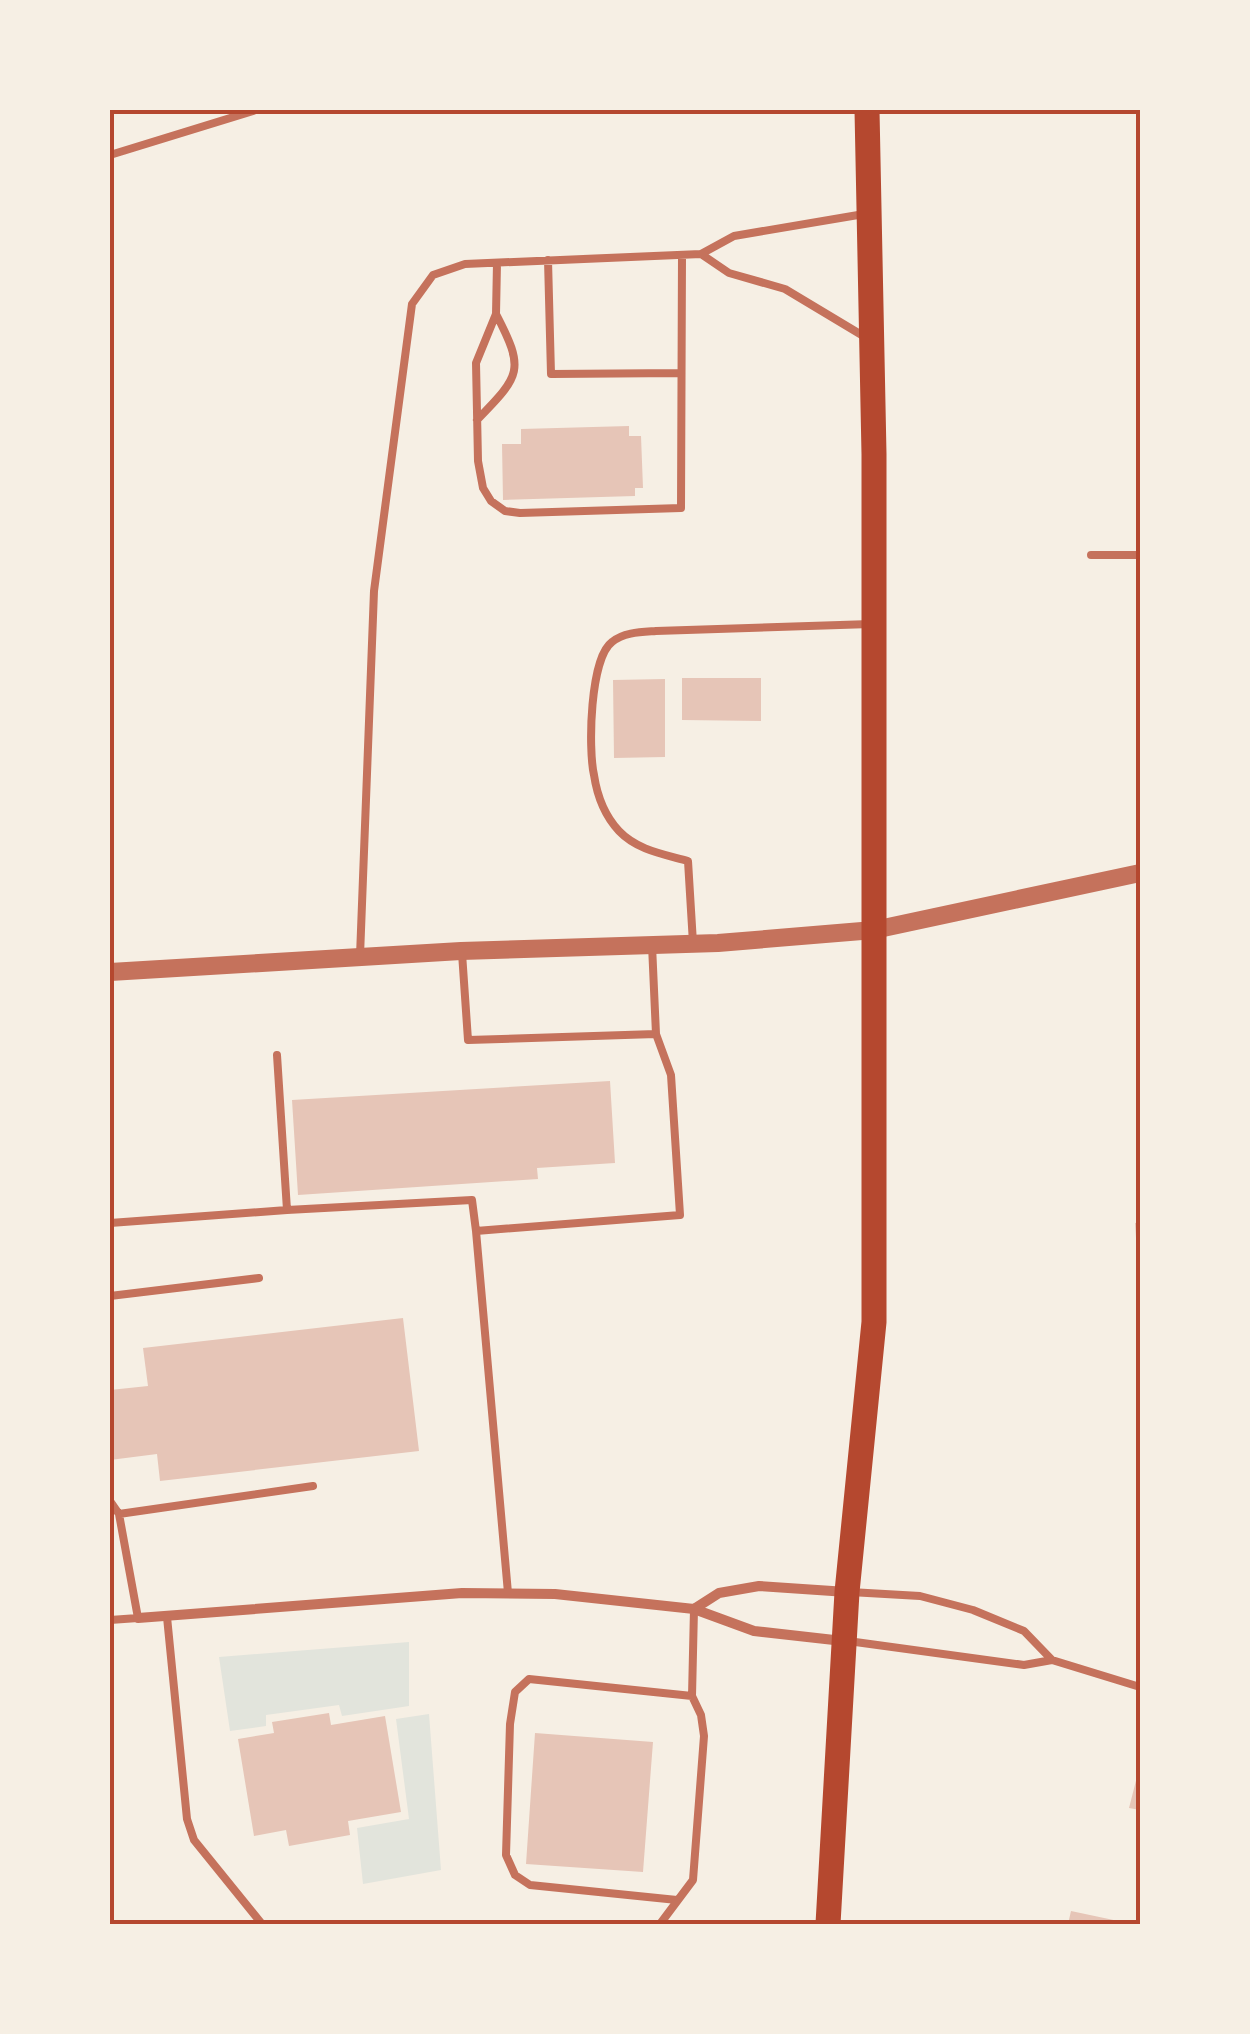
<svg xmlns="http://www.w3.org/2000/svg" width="1250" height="2034" font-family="Figtree,sans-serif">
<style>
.green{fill:#e2e4dc}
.building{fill:#e6c5b7}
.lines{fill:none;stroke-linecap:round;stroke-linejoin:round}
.service{stroke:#c5725c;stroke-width:8}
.minor{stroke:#c5725c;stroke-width:10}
.tertiary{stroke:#c5725c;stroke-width:18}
.primary{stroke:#b5482f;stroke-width:25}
.neatline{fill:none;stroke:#b5482f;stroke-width:4}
</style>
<rect width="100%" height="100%" fill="#f6efe4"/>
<path class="green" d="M 409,1642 L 409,1706 L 342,1716 L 339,1705 L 266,1715 L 266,1726 L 230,1731 L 219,1657 Z
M 429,1714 L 441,1870 L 363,1884 L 357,1828 L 409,1819 L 396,1719 Z"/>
<path class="building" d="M 629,426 L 629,436 L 641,436 L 643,488 L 635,488 L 635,496 L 503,500 L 502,444 L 521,444 L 521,429 Z
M 682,678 L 761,678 L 761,721 L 682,720 Z
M 665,679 L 665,757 L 614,758 L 613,680 Z
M 610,1081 L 615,1163 L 537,1168 L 538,1179 L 298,1195 L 292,1100 Z
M 1140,1222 L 1140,1253 L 1137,1253 L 1135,1223 Z
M 403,1318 L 419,1451 L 160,1481 L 157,1454 L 110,1460 L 110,1390 L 148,1386 L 143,1348 Z
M 329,1713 L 331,1725 L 385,1716 L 401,1812 L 348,1821 L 350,1835 L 289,1846 L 286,1830 L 254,1836 L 238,1739 L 274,1733 L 272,1722 Z
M 535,1733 L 653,1742 L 643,1872 L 526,1864 Z
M 1139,1769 L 1140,1769 L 1140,1810 L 1129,1808 Z
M 1071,1911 L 1123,1922 L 1123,1924 L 1068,1924 Z"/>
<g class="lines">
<path class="service" d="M 110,155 L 256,110
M 701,254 L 729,273 L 785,289 L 865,337
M 548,260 L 551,374 L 681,373
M 497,263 L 496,314 L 476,363 L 478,461 L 483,488 L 491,501 L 505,511 L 520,513 L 681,508 L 682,256
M 477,420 C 521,375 525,370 496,314
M 1091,555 L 1140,555
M 693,943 L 688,861 C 663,854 637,850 619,831 C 605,816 597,795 594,775 C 588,749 590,658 612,642 C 624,632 642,632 656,631 L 871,624
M 462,953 L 468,1040 L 656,1034
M 360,956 L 374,591 L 412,304 L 433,275 L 465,264 L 701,254 L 734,236 L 864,214
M 277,1055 L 287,1210 L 472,1200 L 476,1231
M 110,1223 L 287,1210
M 110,1296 L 259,1278
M 110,1501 L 119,1514 L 138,1618 L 110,1620
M 119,1514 L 313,1486
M 850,1592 L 920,1596 L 973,1610 L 1024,1631 L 1052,1660
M 508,1593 L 476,1231 L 680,1215 L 671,1075 L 656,1034 L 652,945
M 167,1617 L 187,1819 L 194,1840 L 262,1924
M 848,1641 L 1024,1665 L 1052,1660 L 1140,1687
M 677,1900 L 530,1885 L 515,1875 L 506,1855 L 510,1724 L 515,1692 L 529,1679 L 692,1696
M 660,1924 L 693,1880 L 704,1736 L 701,1715 L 692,1696 L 694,1609"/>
<path class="minor" d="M 694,1609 L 719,1593 L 759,1586 L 847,1592
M 138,1618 L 462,1593 L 555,1594 L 694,1609 L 754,1631 L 843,1641"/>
<path class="tertiary" d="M 110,972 L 461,951 L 718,943 L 874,930 L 1140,873"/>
<path class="primary" d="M 828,1924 L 847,1592 L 874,1322 L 874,454 L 867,110"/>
</g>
<rect width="1250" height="2034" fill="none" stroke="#f6efe4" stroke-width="225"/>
<rect x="112" y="112" width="1026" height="1810" class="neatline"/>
</svg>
